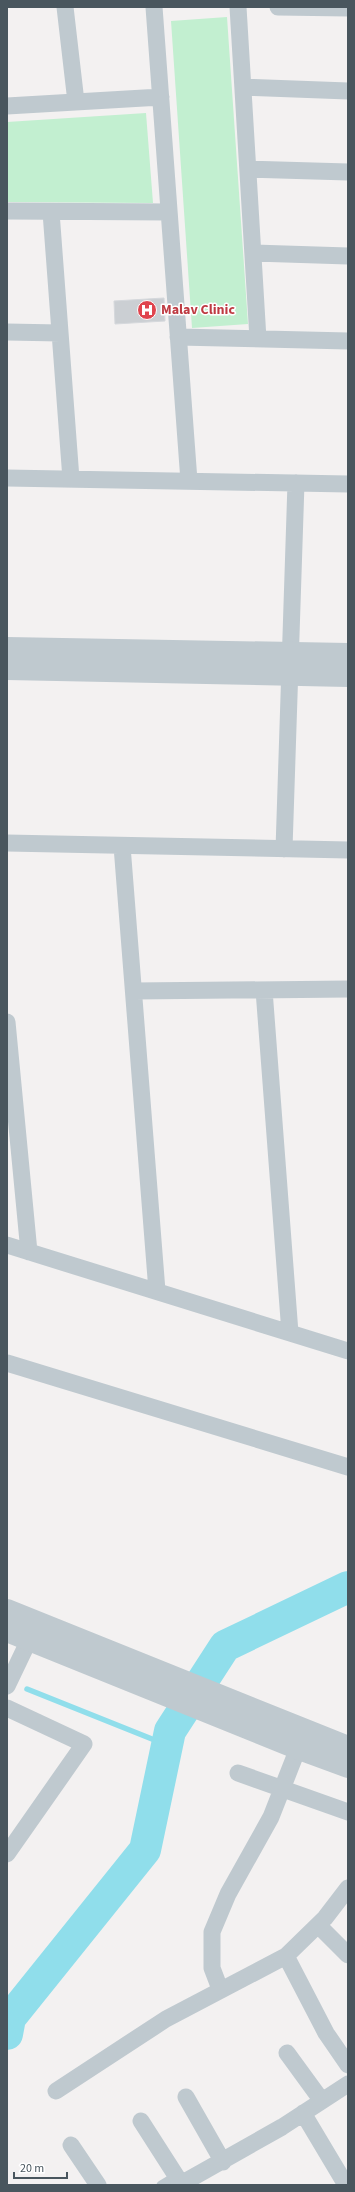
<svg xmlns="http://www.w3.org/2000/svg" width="355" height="2192" font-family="'Source Sans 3',sans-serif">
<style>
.green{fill:#c2efd0}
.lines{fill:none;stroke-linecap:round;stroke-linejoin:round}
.stream{stroke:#90deeb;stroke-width:5.5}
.river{stroke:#90deeb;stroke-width:32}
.building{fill:#cbcfd3;stroke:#d5d8dc}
.service{stroke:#bfc9cf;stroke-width:9}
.minor{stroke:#bfc9cf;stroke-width:17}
.tertiary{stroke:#bfc9cf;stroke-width:22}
.labels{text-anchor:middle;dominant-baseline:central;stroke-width:3;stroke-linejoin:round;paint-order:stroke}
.health-label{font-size:14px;font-weight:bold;fill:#be3a42;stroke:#fff;text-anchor:start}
</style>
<rect width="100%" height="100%" fill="#f3f1f1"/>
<path class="green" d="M 227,17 L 248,324 L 192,328 L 171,21 Z
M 146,113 L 153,203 L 7,202 L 7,122 Z"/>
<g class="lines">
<path class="stream" d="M 27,1689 L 167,1745"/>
<path class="river" d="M 7,2034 L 10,2018 L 145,1850 L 170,1731 L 225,1646 L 348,1587"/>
</g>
<path class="building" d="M 164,298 L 165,321 L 115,324 L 114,301 Z"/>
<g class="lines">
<path class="service" d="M 161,2185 L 176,2176"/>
<path class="minor" d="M 65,7 L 76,102
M 154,7 L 189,481
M 238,7 L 258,339
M 278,7 L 348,8
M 243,87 L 348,91
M 7,106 L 161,97
M 248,169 L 348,172
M 7,211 L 169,212
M 51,212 L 71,479
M 253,253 L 348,256
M 7,332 L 60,333
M 178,337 L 348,341
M 7,478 L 348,484
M 7,843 L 348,850
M 122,846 L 157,1291
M 284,849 L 296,483
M 264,990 L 290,1333
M 134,991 L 348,989
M 7,1022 L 29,1252
M 7,1245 L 348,1351
M 7,1363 L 348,1467
M 7,1686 L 29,1640
M 7,1708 L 84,1744 L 7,1854
M 238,1773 L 348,1812
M 318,1925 L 348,1955
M 286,1956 L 326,2033 L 348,2065
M 220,1989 L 212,1968 L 212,1932 L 228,1894 L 271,1817 L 302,1738
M 287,2053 L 322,2101
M 56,2091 L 166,2019 L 286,1956 L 325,1918 L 348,1888
M 186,2097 L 223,2162
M 303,2113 L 346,2185
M 141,2121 L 182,2185
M 71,2145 L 98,2185
M 181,2184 L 282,2127 L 348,2084"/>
<path class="tertiary" d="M 7,648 L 348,654
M 7,669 L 348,676
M 7,1610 L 348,1747
M 7,1631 L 299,1749 L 348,1767"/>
</g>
<defs>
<symbol id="hospital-disc" viewBox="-11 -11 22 22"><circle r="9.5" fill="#e0444e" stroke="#fff"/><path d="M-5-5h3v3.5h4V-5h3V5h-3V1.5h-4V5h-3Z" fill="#fff"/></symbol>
</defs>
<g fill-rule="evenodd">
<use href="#hospital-disc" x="136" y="299" width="22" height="22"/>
</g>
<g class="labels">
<g class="health-label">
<text x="161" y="310">Malav Clinic</text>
</g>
</g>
<rect width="355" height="2192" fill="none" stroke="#49565e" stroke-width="16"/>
<path d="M14 2172v6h53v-6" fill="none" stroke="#49565e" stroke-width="2"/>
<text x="20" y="2172" font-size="12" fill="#49565e" stroke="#ffffff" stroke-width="3" paint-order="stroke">20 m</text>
</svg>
